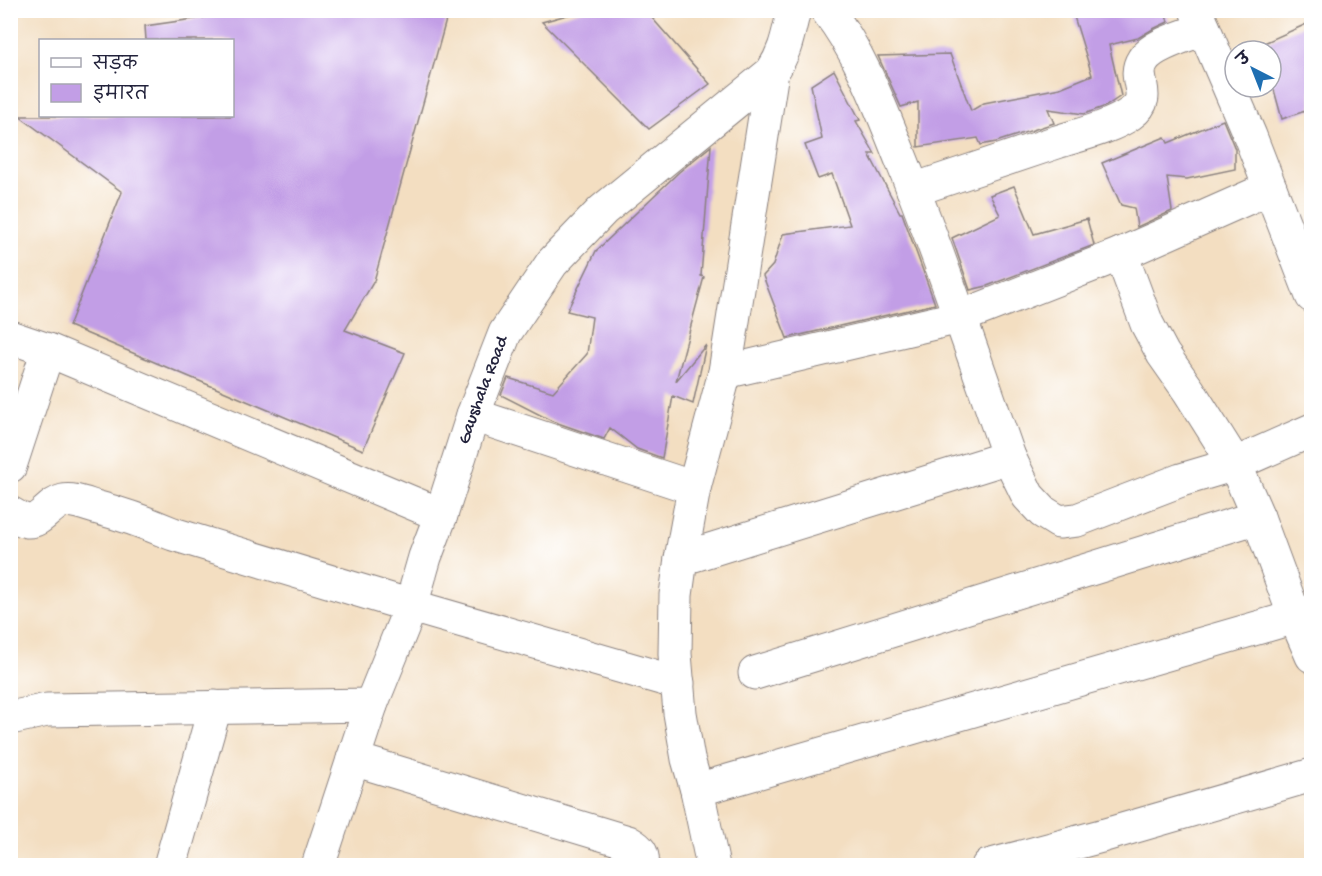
<svg xmlns="http://www.w3.org/2000/svg" width="1322" height="876" font-family="'Gochi Hand','Playpen Sans Deva',sans-serif">
<style>
.building{fill:#c29ee6}
.lines{fill:none;stroke-linecap:round;stroke-linejoin:round}
.minor-casing{stroke:#8a807e;stroke-width:35}
.minor{stroke:#fff;stroke-width:33}
.labels{text-anchor:middle;dominant-baseline:central;stroke-width:6;stroke-linejoin:round;paint-order:stroke}
.street-label{font-size:18px;fill:#22223b;stroke:#fff}
</style>
<rect width="100%" height="100%" fill="#fff"/>
<filter id="ink" filterUnits="userSpaceOnUse"><feTurbulence type="fractalNoise" baseFrequency=".0167" numOctaves="2"/><feDisplacementMap in="SourceGraphic" scale="12" xChannelSelector="R" yChannelSelector="G"/><feConvolveMatrix kernelMatrix="1 2 1 2 8 2 1 2 1" color-interpolation-filters="sRGB"/></filter>
<filter id="wash" filterUnits="userSpaceOnUse"><feTurbulence type="fractalNoise" baseFrequency=".008" numOctaves="4" result="noise"/><feDisplacementMap in="SourceGraphic" scale="24" xChannelSelector="R" yChannelSelector="G"/><feGaussianBlur stdDeviation="1.35" result="paint"/><feColorMatrix in="noise" values="0 0 0 0 0 0 0 0 0 0 0 0 0 0 0 0 0 1.4 0 .05"/><feComposite in="paint" operator="in"/></filter>
<g filter="url(#wash)">
<rect width="100%" height="100%" fill="#f3dec1"/>
<g id="blocks">
<path class="building" d="M 257,10 L 434,10 L 446,20 L 374,281 L 345,330 L 405,353 L 363,450 L 69,326 L 122,192 L 19,116 L 232,116 L 232,40 L 146,40 L 145,26 Z
M 585,10 L 645,10 L 710,84 L 649,129 L 542,22 Z
M 1072,10 L 1165,10 L 1168,22 L 1153,29 L 1138,38 L 1109,45 L 1121,96 L 1106,106 L 1084,114 L 1048,109 L 1054,123 L 996,142 L 981,145 L 978,138 L 918,147 L 918,102 L 901,107 L 878,56 L 950,54 L 971,111 L 984,103 L 1060,88 L 1092,75 Z
M 1311,22 L 1311,109 L 1282,119 L 1271,79 L 1271,51 L 1264,51 L 1262,44 Z
M 834,70 L 860,120 L 856,121 L 875,154 L 869,154 L 900,213 L 902,213 L 935,304 L 787,338 L 763,276 L 773,265 L 783,234 L 850,225 L 832,174 L 818,179 L 805,145 L 822,139 L 811,85 Z
M 1223,120 L 1235,149 L 1235,169 L 1187,179 L 1167,177 L 1172,211 L 1137,227 L 1134,208 L 1121,205 L 1102,163 L 1165,137 L 1168,143 Z
M 711,146 L 701,276 L 704,277 L 676,381 L 706,345 L 693,404 L 673,396 L 662,458 L 637,449 L 610,428 L 604,439 L 552,421 L 501,395 L 508,378 L 553,392 L 587,354 L 592,317 L 567,311 L 596,251 L 679,172 Z
M 1014,186 L 1034,234 L 1087,219 L 1094,245 L 987,286 L 970,290 L 952,238 L 1000,215 L 990,195 Z"/>
</g>
</g>
<g filter="url(#ink)">
<use href="#blocks" fill-opacity="0" stroke="#8a807e" stroke-width="1.5"/>
<g class="lines">
<defs>
<g id="minor">
<path d="M 827,10 C 862,55 881,109 902,161 C 941,258 974,358 1009,457 L 1028,496 L 1043,512 L 1059,522 L 1077,520 L 1181,480 L 1235,464 L 1312,430"/>
<path d="M 1196,10 L 1250,136 L 1312,296"/>
<path d="M 913,190 C 961,174 1009,158 1057,142 C 1079,135 1112,127 1130,114 C 1156,96 1130,80 1143,60 C 1152,45 1187,35 1204,29"/>
<path d="M 1121,254 L 1147,324 L 1163,354 L 1189,391 L 1235,464 L 1258,517 L 1295,617 L 1312,656"/>
<path d="M 10,337 L 48,350 L 441,515"/>
<path d="M 725,372 L 960,317 L 1121,254 L 1270,188"/>
<path d="M 473,415 L 694,488"/>
<path d="M 10,466 L 48,350"/>
<path d="M 10,513 C 15,516 22,520 27,521 C 42,522 49,504 63,501 C 73,499 85,504 95,507 C 122,514 147,523 173,534 L 411,606 L 678,683"/>
<path d="M 681,559 L 1009,457"/>
<path d="M 755,673 L 1258,517"/>
<path d="M 10,718 L 47,710 L 371,705"/>
<path d="M 353,759 L 628,842 C 639,848 644,853 642,866"/>
<path d="M 697,790 L 1295,617 L 1312,611"/>
<path d="M 170,866 L 215,707"/>
<path id="s1" d="M 318,866 L 371,705 L 411,606 L 425,557 L 441,515 L 473,415 L 505,333 L 552,263 L 603,210 L 772,72 C 786,51 788,34 794,10"/>
<path d="M 713,866 L 697,790 L 688,759 L 680,713 L 675,654 L 676,595 L 681,559 L 694,488 L 725,372 L 772,72"/>
<path d="M 988,866 L 1105,835 L 1312,775"/>
</g>
</defs>
<use href="#minor" class="minor-casing"/>
<use href="#minor" class="minor"/>
</g>
</g>
<g class="labels">
<g class="street-label">
<text stroke="none"><textPath href="#s1" startOffset="504">Gaushala Road</textPath></text>
</g>
</g>
<rect width="1322" height="876" fill="none" stroke="#fff" stroke-width="36"/>
<rect x="39" y="39" width="195" height="78" fill="#ffffff" stroke="#a7a7b1" stroke-width="1.5"/>
<rect x="51" y="58" width="30" height="9" fill="#ffffff" stroke="#a7a7b1" stroke-width="1.5"/>
<text x="93" y="69" font-size="18" fill="#22223b">सड़क</text>
<rect x="51" y="84" width="30" height="18" fill="#c29ee6" stroke="#a7a7b1" stroke-width="1.5"/>
<text x="93" y="99" font-size="18" fill="#22223b">इमारत</text>
<g transform="translate(1253 69) rotate(318)"><circle r="28" fill="#ffffff" stroke="#a7a7b1" stroke-width="1.5"/>
<path d="M0-4.5L10 22L0 15L-10 22Z" fill="#1f6fb2"/>
<text y="-9" font-size="16" font-weight="bold" text-anchor="middle" fill="#22223b">उ</text>
</g>
</svg>
